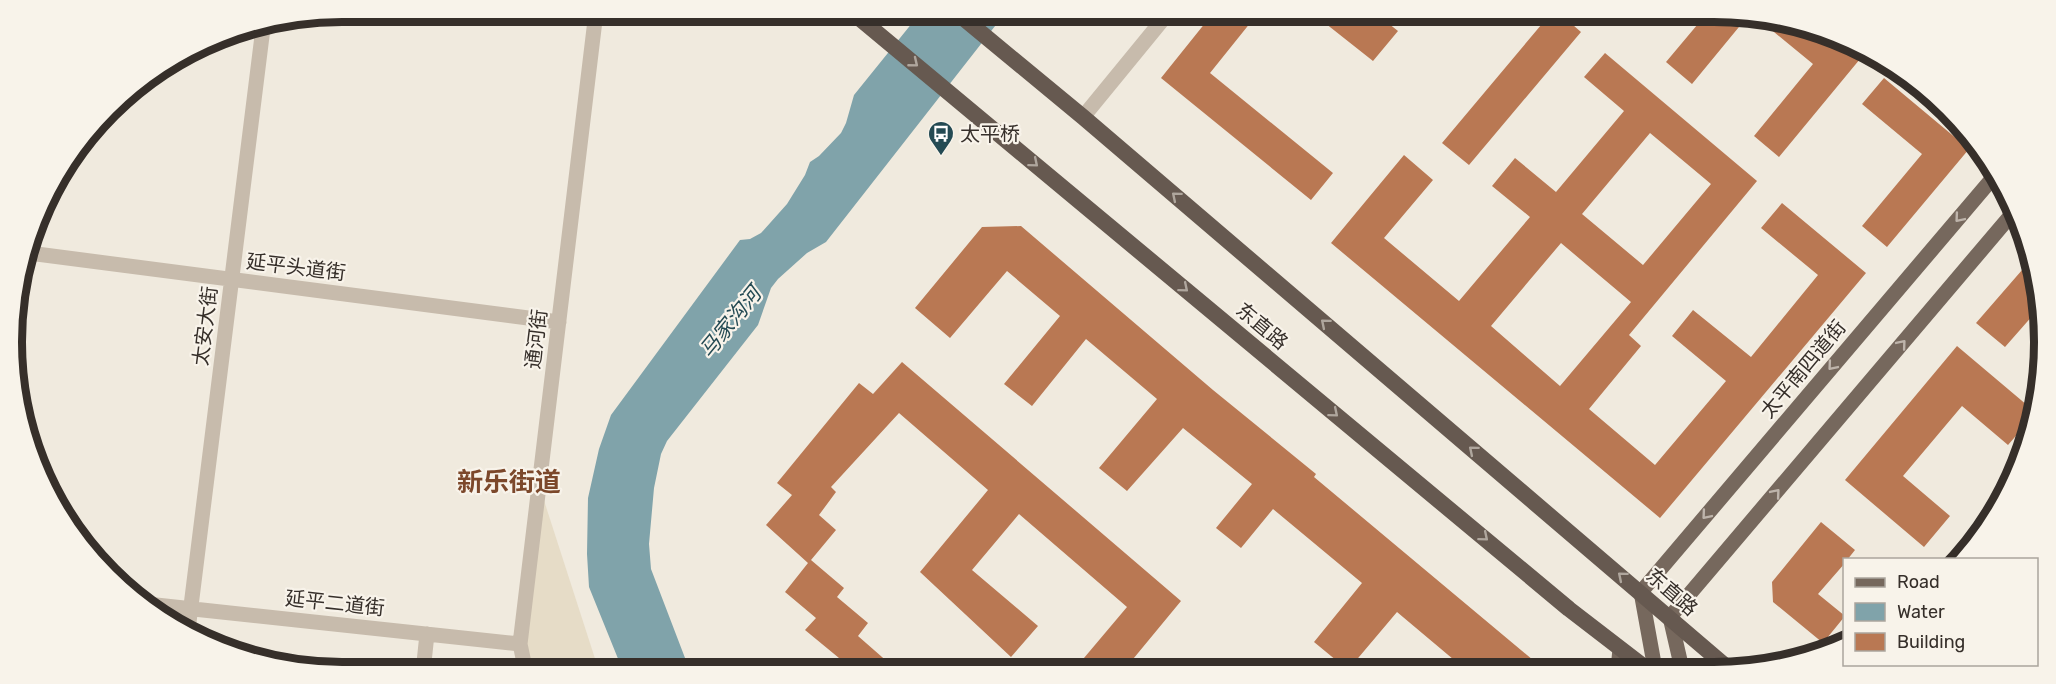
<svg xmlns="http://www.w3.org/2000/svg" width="2056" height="684" font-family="Rubik,'Noto Sans SC',sans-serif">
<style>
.plaza{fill:#e6dcc7}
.water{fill:#80a3aa}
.building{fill:#b97853;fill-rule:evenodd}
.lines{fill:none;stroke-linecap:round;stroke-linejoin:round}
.minor{stroke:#c7bbac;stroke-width:15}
.tertiary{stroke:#c7bbac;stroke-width:15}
.primary{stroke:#76685d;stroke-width:15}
.trunk{stroke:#665950;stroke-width:16}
.oneway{stroke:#afa69d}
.oneway2{stroke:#beb4ab}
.labels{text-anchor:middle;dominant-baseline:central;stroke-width:4.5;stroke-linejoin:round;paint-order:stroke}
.poi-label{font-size:20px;fill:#362f2a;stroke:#f8f3ea;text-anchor:start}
.street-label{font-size:20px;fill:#362f2a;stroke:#f8f3ea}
.water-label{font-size:21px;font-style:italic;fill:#244a53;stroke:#f8f3ea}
.district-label{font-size:26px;font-weight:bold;fill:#7c482b;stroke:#f8f3ea}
.rim{fill:none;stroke:#362f2a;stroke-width:8}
</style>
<rect width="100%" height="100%" fill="#f0eade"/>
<path class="plaza" d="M 539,485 L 599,671 L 526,672 L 520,644 Z"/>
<path class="water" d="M 921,12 L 1006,12 L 826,242 L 807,253 L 778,279 L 771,288 L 758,325 L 667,441 L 661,454 L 654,488 L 649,544 L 651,569 L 690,671 L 623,671 L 589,587 L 587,554 L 588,498 L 599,449 L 611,415 L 740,240 L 750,239 L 761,233 L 787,204 L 805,175 L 810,162 L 819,156 L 841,133 L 846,123 L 854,95 Z"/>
<path class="building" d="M 1214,12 L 1259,12 L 1210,73 L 1333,173 L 1311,200 L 1161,78 Z
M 1311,12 L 1374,12 L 1398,31 L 1373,61 Z
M 1552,12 L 1558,12 L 1581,32 L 1469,165 L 1442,143 Z
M 1708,12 L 1748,16 L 1692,84 L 1666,62 Z
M 1757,18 L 1799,23 L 1843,45 L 1860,59 L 1779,157 L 1754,136 L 1813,64 Z
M 1605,53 L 1757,181 L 1629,335 L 1641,346 L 1589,409 L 1655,465 L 1726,381 L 1672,336 L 1693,310 L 1751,357 L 1818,275 L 1761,228 L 1782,203 L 1866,273 L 1660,518 L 1331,243 L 1404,155 L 1433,180 L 1384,238 L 1459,301 L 1530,217 L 1492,186 L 1515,158 L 1556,192 L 1624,111 L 1584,77 ZM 1650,133 L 1711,184 L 1643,265 L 1582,214 ZM 1561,243 L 1631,302 L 1560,386 L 1491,326 Z
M 1884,78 L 1969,149 L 1887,247 L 1862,226 L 1922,154 L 1862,104 Z
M 1021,226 L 1213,390 L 1316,474 L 1314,477 L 1545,670 L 1466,670 L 1397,612 L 1348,670 L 1314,642 L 1362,583 L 1273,509 L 1241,548 L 1216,528 L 1252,484 L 1183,428 L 1127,491 L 1099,468 L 1157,399 L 1086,339 L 1032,406 L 1004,384 L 1060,316 L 1007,271 L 950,338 L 915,308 L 982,227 Z
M 2029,262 L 2041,299 L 2041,306 L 2005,347 L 1976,323 Z
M 1957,346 L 2034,411 L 2034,415 L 2008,445 L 1962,406 L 1903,476 L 1950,516 L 1924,547 L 1845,480 Z
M 902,362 L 1181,601 L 1124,670 L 1073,671 L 1127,607 L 1019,514 L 972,570 L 1038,626 L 1011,657 L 920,572 L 988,490 L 899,413 L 831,487 L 836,492 L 819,515 L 836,530 L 811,560 L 844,588 L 837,597 L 868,623 L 858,636 L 898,671 L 828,671 L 839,658 L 805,630 L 816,618 L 785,592 L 808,563 L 766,525 L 792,495 L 777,483 L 859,383 L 873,394 Z
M 1821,522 L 1855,550 L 1847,560 L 1845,560 L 1845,563 L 1818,594 L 1845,616 L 1823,643 L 1773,602 L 1772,582 Z"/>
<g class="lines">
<path class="minor" d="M 29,253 L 559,322
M 147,604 L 520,644
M 188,630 L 263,28
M 423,672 L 427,634
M 526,672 L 520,644 L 596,12"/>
<path class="tertiary" d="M 1083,117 L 1169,12"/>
<path class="primary" d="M 1618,669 L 1620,649
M 1655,669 L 1641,592 L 1997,173
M 1682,669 L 1670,617 L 2012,214"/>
<path class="trunk" d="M 852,12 L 1569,609 L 1647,669
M 956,12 L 1083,117 L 1729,669"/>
</g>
<defs><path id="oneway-chevron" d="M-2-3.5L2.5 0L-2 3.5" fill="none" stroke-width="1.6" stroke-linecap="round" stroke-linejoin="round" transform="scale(1.5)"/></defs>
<g class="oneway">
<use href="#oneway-chevron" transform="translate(914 63) rotate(39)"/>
<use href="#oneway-chevron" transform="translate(1034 163) rotate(40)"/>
<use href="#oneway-chevron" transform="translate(1176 196) rotate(-140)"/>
<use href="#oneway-chevron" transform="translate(1184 288) rotate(40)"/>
<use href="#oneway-chevron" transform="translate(1325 323) rotate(-140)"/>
<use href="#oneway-chevron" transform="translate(1334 413) rotate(40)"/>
<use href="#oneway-chevron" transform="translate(1473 450) rotate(-140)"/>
<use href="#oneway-chevron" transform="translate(1484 537) rotate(40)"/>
<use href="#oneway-chevron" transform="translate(1622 576) rotate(-140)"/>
</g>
<g class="oneway2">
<use href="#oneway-chevron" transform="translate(1959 218) rotate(130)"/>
<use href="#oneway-chevron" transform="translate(1902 344) rotate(-50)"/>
<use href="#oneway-chevron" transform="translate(1832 366) rotate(130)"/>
<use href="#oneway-chevron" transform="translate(1776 493) rotate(-50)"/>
<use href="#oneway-chevron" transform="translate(1706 515) rotate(130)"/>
</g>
<defs>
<symbol id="bus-pin" viewBox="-11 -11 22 30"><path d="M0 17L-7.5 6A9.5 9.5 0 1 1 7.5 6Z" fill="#244a53" stroke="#f8f3ea"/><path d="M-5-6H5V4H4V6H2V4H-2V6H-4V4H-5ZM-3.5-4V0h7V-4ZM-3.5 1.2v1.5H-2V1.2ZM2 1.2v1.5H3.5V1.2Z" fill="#fff"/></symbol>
</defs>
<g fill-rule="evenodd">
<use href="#bus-pin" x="926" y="119" width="30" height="40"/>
</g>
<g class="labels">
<g class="poi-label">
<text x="960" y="134">太平桥</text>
</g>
<g class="street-label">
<text transform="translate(296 267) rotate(7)">延平头道街</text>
<text transform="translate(205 326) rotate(-83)">太安大街</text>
<text transform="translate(1262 326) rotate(40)">东直路</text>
<text transform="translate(536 339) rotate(-83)">通河街</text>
<text transform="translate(1803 369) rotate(-50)">太平南四道街</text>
<text transform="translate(1672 592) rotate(41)">东直路</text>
<text transform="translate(335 603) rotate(6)">延平二道街</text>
</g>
<g class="water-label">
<text transform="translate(730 322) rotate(-51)">马家沟河</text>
</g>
<g class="district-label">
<text x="509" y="482">新乐街道</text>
</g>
</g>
<path d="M0 0H2056V684H0ZM342 22H1714A320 320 0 0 1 2034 342V342A320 320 0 0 1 1714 662H342A320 320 0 0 1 22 342V342A320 320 0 0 1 342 22Z" fill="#f8f3ea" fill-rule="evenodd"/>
<path class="rim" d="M342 22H1714A320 320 0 0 1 2034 342V342A320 320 0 0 1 1714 662H342A320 320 0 0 1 22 342V342A320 320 0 0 1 342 22Z"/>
<rect x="1843" y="558" width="195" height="108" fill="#f8f3ea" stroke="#aaa59d" stroke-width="1.5"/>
<rect x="1855" y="578" width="30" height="9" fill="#76685d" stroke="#aaa59d" stroke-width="1.5"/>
<text x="1897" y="588" font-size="18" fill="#362f2a">Road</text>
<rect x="1855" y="603" width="30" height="18" fill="#80a3aa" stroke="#aaa59d" stroke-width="1.5"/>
<text x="1897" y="618" font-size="18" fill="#362f2a">Water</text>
<rect x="1855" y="633" width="30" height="18" fill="#b97853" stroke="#aaa59d" stroke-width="1.5"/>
<text x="1897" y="648" font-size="18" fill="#362f2a">Building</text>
</svg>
